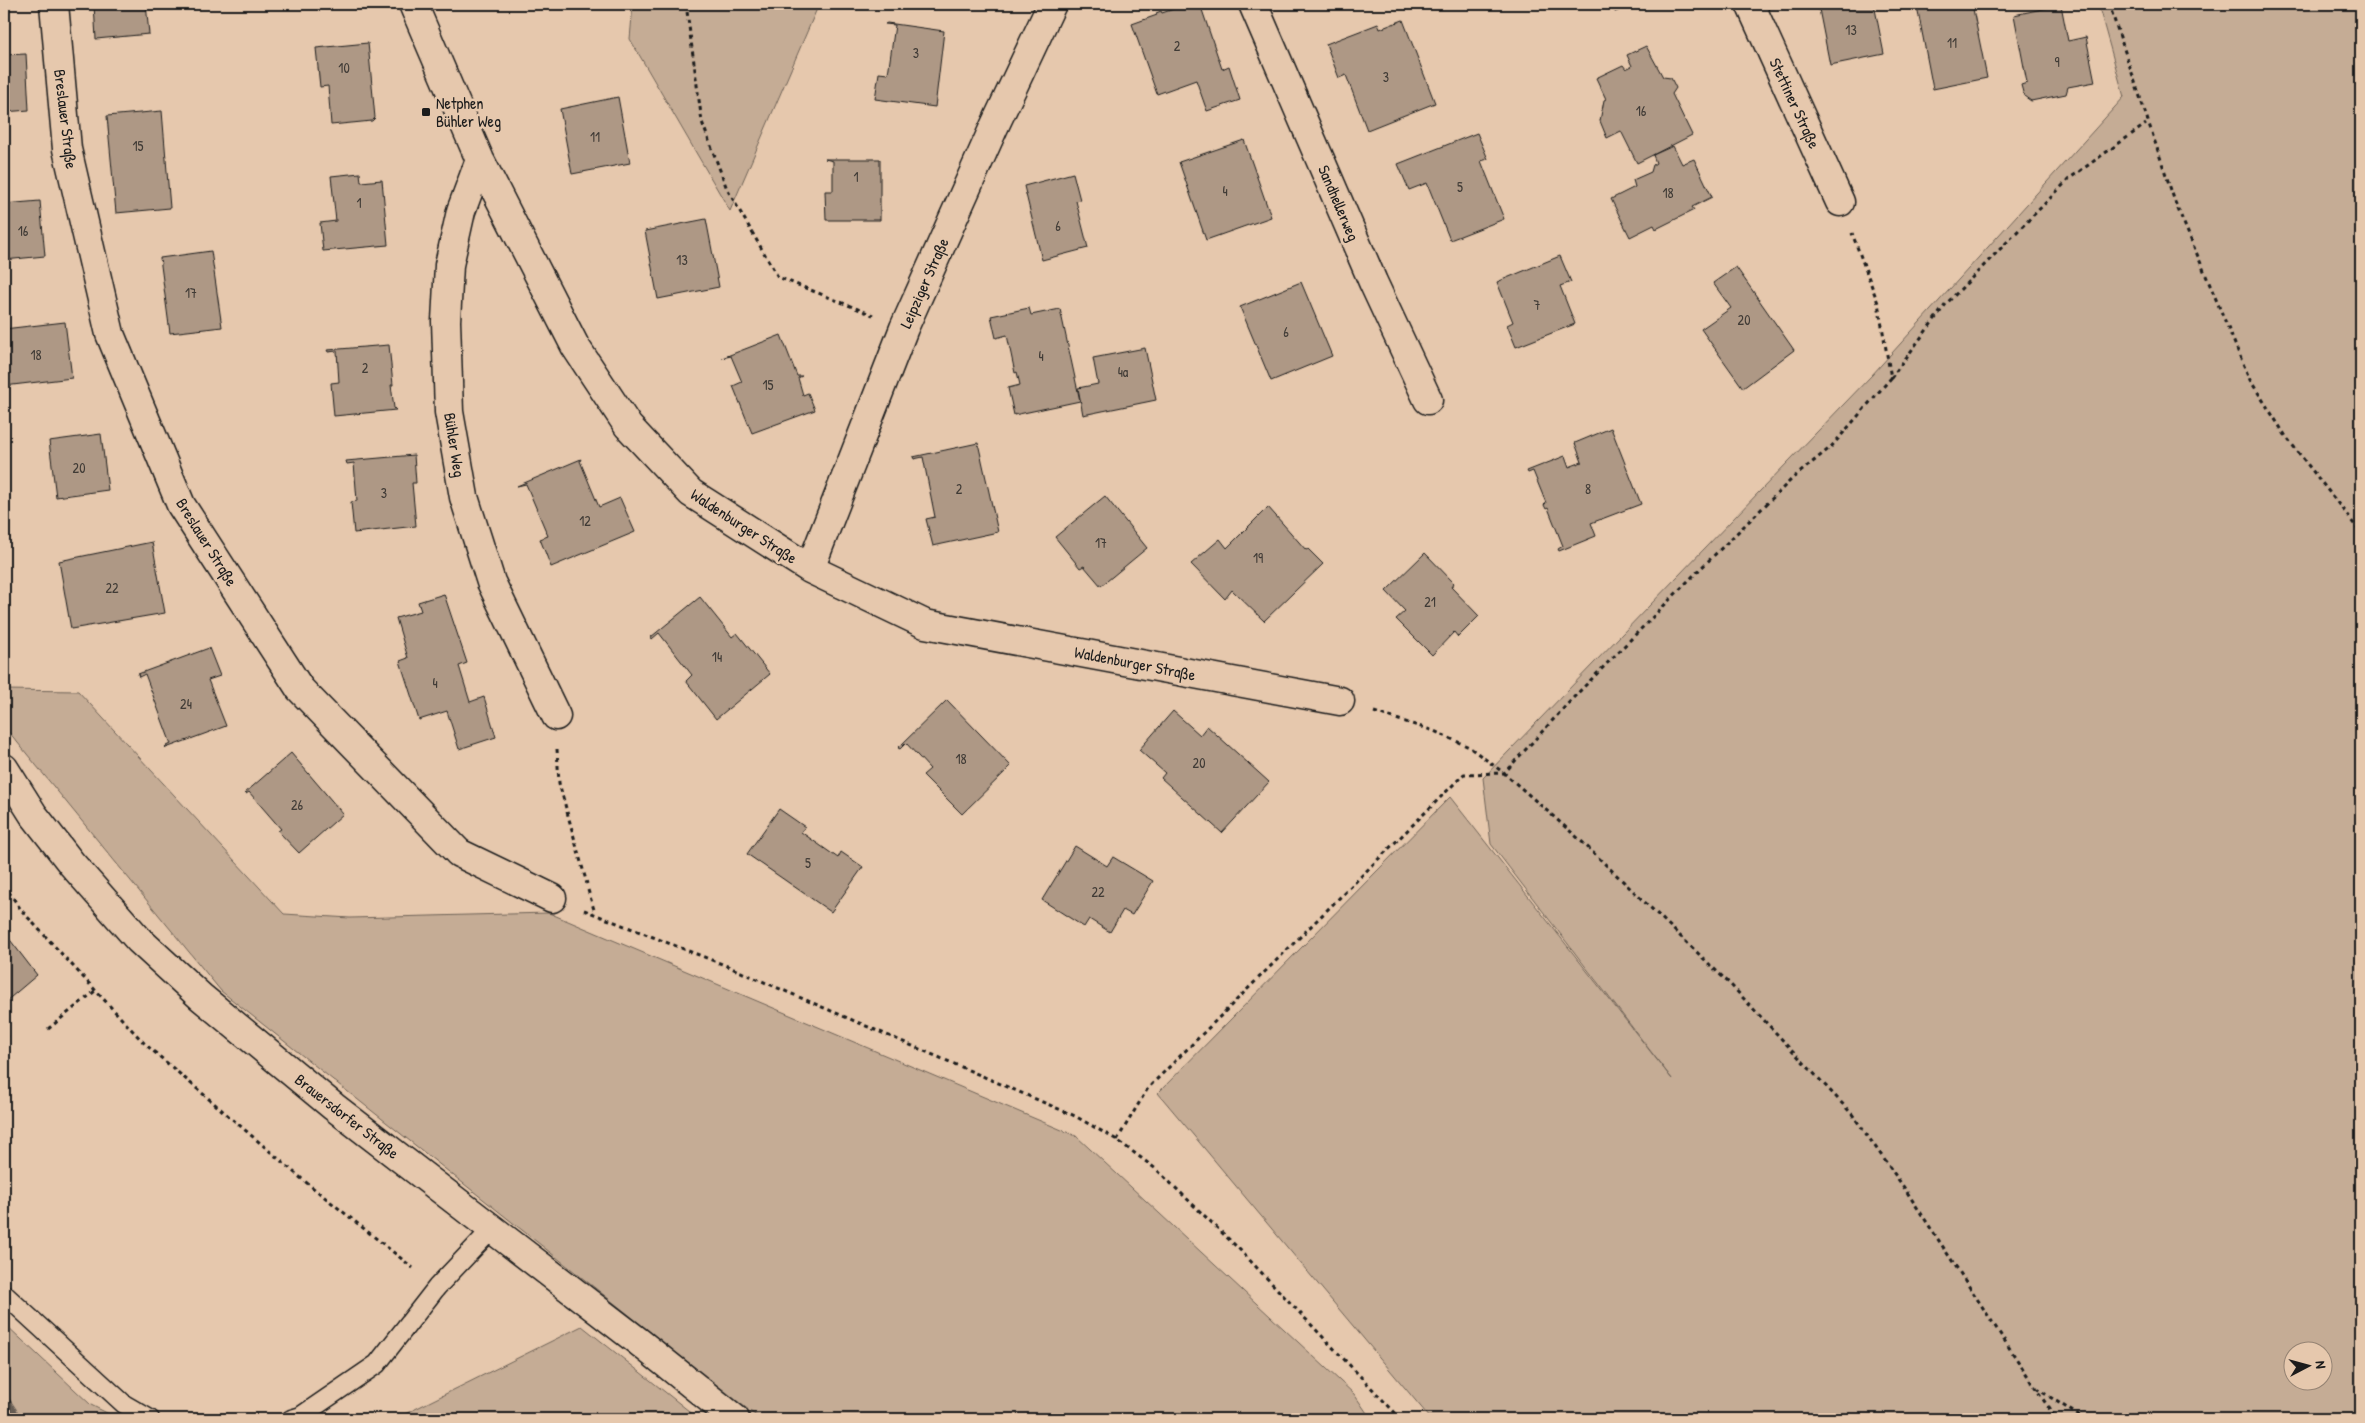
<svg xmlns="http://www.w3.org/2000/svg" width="2365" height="1423" font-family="'Patrick Hand',sans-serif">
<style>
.green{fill:#c5ac95;stroke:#706458;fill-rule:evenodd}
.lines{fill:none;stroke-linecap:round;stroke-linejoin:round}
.stream{stroke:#665c52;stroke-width:12}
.building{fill:#ae9885;stroke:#1c1c1c}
.service-casing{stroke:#1c1c1c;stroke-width:21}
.minor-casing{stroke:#1c1c1c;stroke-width:31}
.tertiary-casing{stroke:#1c1c1c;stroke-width:31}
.path{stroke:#1c1c1c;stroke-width:3;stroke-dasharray:4 4;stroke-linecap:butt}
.service{stroke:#e6c8ad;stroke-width:18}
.minor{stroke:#e6c8ad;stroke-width:28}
.tertiary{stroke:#e6c8ad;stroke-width:28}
.poi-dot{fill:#1c1c1c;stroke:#e6c8ad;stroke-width:2}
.labels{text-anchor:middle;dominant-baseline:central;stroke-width:5;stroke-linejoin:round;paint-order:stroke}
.number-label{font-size:14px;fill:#403b36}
.poi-label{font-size:16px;fill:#1c1c1c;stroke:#e6c8ad;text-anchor:start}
.street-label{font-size:16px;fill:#1c1c1c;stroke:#e6c8ad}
</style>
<rect width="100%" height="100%" fill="#e6c8ad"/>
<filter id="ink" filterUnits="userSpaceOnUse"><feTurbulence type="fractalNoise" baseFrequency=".02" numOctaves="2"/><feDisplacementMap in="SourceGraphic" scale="10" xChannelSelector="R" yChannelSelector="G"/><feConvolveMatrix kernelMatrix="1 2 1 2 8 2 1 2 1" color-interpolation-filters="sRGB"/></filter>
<g filter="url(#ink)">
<path class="green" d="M 633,4 L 819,4 L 730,211 L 630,39 Z
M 2098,4 L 2361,4 L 2361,1419 L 1431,1419 L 1158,1093 L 1450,797 L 1672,1079 L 1491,844 L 1483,778 L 1872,375 L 2124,97 ZM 2322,1350 L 2322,1380 L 2292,1380 L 2292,1350 Z
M 4,690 L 78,691 L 284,914 L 350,918 L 549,913 L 1076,1136 L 1354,1394 L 1371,1419 L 760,1419 L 221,991 L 4,726 Z
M 4,1323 L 91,1405 L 119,1419 L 4,1419 Z
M 582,1326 L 699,1419 L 394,1419 L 395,1419 Z"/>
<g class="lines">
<path class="stream" d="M 4,1401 L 16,1419"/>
</g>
<path class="building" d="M 94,4 L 146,4 L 149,34 L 96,39 Z
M 1188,4 L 1200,4 L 1222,69 L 1229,66 L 1240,100 L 1207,111 L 1196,80 L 1157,94 L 1132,24 L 1157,15 L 1156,13 L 1161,11 L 1162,13 Z
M 1611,4 L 1636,4 L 1615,12 Z
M 1818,4 L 1874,4 L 1884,54 L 1830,65 Z
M 1928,4 L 1972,4 L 1987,78 L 1933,89 L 1917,6 Z
M 2061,5 L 2068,41 L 2086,37 L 2095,82 L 2068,87 L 2066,94 L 2031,101 L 2024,96 L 2021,85 L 2027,83 L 2014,15 Z
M 1403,20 L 1435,103 L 1367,130 L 1346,75 L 1339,78 L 1326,44 L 1378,24 L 1380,29 Z
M 887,23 L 944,31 L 935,107 L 875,99 L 879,73 L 888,74 L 895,25 L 885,24 Z
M 368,43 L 375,118 L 372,121 L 331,125 L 328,86 L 320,87 L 316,48 Z
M 1646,46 L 1663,77 L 1671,78 L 1676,88 L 1672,94 L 1692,135 L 1637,163 L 1621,131 L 1607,138 L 1600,121 L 1604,100 L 1606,99 L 1596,78 L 1623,65 L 1626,69 L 1632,66 L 1627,55 Z
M 26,54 L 29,110 L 4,112 L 4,55 Z
M 618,97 L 630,163 L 572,174 L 560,109 Z
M 162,111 L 170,208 L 116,213 L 107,116 Z
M 1477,133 L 1488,159 L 1481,161 L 1504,219 L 1450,240 L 1427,183 L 1409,190 L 1398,164 Z
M 1244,140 L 1271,217 L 1206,240 L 1179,162 Z
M 1673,146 L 1682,164 L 1694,159 L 1712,197 L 1692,207 L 1694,210 L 1656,229 L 1654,225 L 1630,237 L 1611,199 L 1635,187 L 1633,180 L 1651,172 L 1653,165 L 1656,163 L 1653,155 Z
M 825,159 L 880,159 L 880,220 L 826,220 L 825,191 L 833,191 L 833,161 Z
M 360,173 L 361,182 L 382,180 L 388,245 L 323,251 L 320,223 L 336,221 L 331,176 Z
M 1073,173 L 1080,200 L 1076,201 L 1088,248 L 1042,260 L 1024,186 Z
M 40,201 L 45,256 L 4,260 L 4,204 Z
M 706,219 L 719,287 L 658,299 L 645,231 Z
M 211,251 L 222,327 L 170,333 L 160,258 Z
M 1560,256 L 1571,282 L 1560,286 L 1575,324 L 1516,347 L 1507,325 L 1513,322 L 1497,282 Z
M 1736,267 L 1794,350 L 1743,388 L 1701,329 L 1731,308 L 1713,283 Z
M 1301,282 L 1332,356 L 1271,381 L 1240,307 Z
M 1029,308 L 1031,315 L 1060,309 L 1080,401 L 1014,415 L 1008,388 L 1020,385 L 1017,372 L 1015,373 L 1007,335 L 996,338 L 991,316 Z
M 65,322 L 72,378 L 4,386 L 4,329 Z
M 781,335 L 797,376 L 802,376 L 798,378 L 803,395 L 808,393 L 815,410 L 752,433 L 733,386 L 742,382 L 731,356 L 722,358 Z
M 389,345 L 393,385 L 391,385 L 394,408 L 396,410 L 334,416 L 331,383 L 339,382 L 337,351 L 328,352 L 327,350 Z
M 1145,348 L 1156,400 L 1083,415 L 1078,388 L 1098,384 L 1093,358 Z
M 1611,428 L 1641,504 L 1591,523 L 1596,536 L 1559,551 L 1558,549 L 1563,546 L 1548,508 L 1546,509 L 1544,505 L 1546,503 L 1533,471 L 1528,473 L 1527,471 L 1565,456 L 1569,467 L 1582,462 L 1575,443 Z
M 101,434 L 108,490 L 56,497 L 49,441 Z
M 978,443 L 998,532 L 933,546 L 926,519 L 935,517 L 923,457 L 914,459 L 913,457 Z
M 414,455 L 416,483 L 412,483 L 416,526 L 354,533 L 351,502 L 357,501 L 354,463 L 347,464 L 346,461 Z
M 581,459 L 580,461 L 599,507 L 620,498 L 635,532 L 551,567 L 540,539 L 548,536 L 526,484 L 517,486 Z
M 1105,496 L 1147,548 L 1101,586 L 1084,566 L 1080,568 L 1055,537 Z
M 1268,507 L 1306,550 L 1308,549 L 1323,564 L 1264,621 L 1232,590 L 1225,599 L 1191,564 L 1220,539 L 1227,548 Z
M 152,542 L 165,613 L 71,629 L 59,561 Z
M 1425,553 L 1454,583 L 1451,587 L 1479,616 L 1458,637 L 1454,632 L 1432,655 L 1396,619 L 1405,611 L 1386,591 Z
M 444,594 L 467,663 L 459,666 L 470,702 L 484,697 L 496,737 L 459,749 L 447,711 L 419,720 L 400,661 L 408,658 L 396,618 L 421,611 L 418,602 Z
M 700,597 L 732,637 L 737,633 L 770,674 L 716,719 L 686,681 L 692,675 L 659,633 L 652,639 L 651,637 Z
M 209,648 L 220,676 L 208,680 L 226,726 L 166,748 L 165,747 L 171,744 L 145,674 L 139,677 L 138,674 Z
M 947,700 L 1011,766 L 962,814 L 923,775 L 930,769 L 906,743 L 900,749 L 898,748 Z
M 1173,711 L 1200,735 L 1207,726 L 1269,782 L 1222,833 L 1161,778 L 1165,773 L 1139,750 Z
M 291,753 L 343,814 L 299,853 L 278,831 L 281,829 L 249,792 L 246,794 L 245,793 Z
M 779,809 L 805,827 L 801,832 L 838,858 L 841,852 L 863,867 L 831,912 L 747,854 Z
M 1075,846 L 1107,866 L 1113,857 L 1153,881 L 1132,915 L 1123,910 L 1110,932 L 1089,919 L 1084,927 L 1042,900 Z
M 4,932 L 37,975 L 4,1003 Z
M 4,1030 L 8,1037 L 4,1041 Z"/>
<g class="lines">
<defs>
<path id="service" d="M 4,1294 L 124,1404 L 150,1419
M 291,1419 L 301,1416 L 377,1364 L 437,1287 L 492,1229"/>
<path id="minor" d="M 54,4 L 67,149 L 110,334 L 181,505 L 300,689 L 459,853 L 552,898
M 413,4 L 480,160 L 575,346 L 628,426 L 691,493 L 810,569 L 925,624 L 1340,701
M 1253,4 L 1373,282 L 1428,400
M 1750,4 L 1840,202
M 480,160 L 461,211 L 449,265 L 446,321 L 449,412 L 464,497 L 491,582 L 556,716
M 810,569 L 904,328 L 994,127 L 1052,4"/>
<path id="tertiary" d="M 4,768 L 33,814 L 72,864 L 139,940 L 201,997 L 334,1107 L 639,1342 L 735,1419"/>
</defs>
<use href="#service" class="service-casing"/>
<use href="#minor" class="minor-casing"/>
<use href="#tertiary" class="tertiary-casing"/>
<path class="path" d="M 686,4 L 702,122 L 727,189 L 778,277 L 873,315
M 2109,4 L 2175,202 L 2250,380 L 2287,438 L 2361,533
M 1891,378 L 1946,304 L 2070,178 L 2146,124
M 1374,712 L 1434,731 L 1469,747 L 1504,773 L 1579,839 L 1730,984 L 1852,1114 L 1903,1186 L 2056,1419
M 557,749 L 559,783 L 587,884
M 4,885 L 22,911 L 145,1044 L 302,1179 L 413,1268
M 588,890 L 595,913
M 584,910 L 727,966 L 1075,1116 L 1117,1140 L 1156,1169 L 1239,1249 L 1401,1419
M 48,1029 L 95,991
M 1117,1140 L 1148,1088 L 1464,774 L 1504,773 L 1575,696 L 1694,575 L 1793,478 L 1831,447 L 1891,378 L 1878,303 L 1852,233
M 2036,1388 L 2084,1419"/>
<use href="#service" class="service"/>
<use href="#minor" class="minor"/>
<use href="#tertiary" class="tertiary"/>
</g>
</g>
<rect class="poi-dot" x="421" y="107" width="10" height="10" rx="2.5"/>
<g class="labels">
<g class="number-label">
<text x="1851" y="29">13</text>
<text x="1952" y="42">11</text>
<text x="1177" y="45">2</text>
<text x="916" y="52">3</text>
<text x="2057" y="61">9</text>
<text x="344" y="67">10</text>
<text x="1386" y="76">3</text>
<text x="1641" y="110">16</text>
<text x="595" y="136">11</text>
<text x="138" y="145">15</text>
<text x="856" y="176">1</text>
<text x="1460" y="186">5</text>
<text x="1225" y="190">4</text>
<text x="1668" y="192">18</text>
<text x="359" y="202">1</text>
<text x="1058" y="225">6</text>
<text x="23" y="230">16</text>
<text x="682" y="259">13</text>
<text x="191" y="292">17</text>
<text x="1537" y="304">7</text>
<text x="1744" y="319">20</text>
<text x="1286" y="331">6</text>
<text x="36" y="354">18</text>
<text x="1041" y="355">4</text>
<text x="365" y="367">2</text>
<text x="1123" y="371">4a</text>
<text x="768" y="384">15</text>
<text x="79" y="467">20</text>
<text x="959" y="488">2</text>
<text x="1588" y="488">8</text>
<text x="384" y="492">3</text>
<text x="585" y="520">12</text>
<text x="1101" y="542">17</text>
<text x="1258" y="557">19</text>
<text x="112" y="587">22</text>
<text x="1430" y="601">21</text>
<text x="717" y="656">14</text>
<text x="435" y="682">4</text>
<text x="186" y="703">24</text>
<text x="961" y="758">18</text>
<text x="1199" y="762">20</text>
<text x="297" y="804">26</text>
<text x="808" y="862">5</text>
<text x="1098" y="891">22</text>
</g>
<g class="poi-label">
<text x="436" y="103">Netphen<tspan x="436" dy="18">Bühler Weg</tspan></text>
</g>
<g class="street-label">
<text transform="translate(1795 103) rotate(65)">Stettiner Straße</text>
<text transform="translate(66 119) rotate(83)">Breslauer Straße</text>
<text transform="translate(1339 203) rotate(67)">Sandhellerweg</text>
<text transform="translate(924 283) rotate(-66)">Leipziger Straße</text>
<text transform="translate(455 445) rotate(81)">Bühler Weg</text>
<text transform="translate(744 526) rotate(33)">Waldenburger Straße</text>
<text transform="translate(207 542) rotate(58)">Breslauer Straße</text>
<text transform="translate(1135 663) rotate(11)">Waldenburger Straße</text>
<text transform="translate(347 1116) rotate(38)">Brauersdorfer Straße</text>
</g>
</g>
<rect width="2365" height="1423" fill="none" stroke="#e6c8ad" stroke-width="20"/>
<rect x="10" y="10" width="2345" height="1403" fill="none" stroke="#1c1c1c" stroke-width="2" filter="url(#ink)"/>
<g transform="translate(2308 1366) rotate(84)"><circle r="24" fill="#e6c8ad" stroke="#958373"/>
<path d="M0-4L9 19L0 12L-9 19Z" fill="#1c1c1c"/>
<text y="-8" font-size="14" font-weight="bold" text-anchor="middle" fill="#1c1c1c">N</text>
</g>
</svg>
